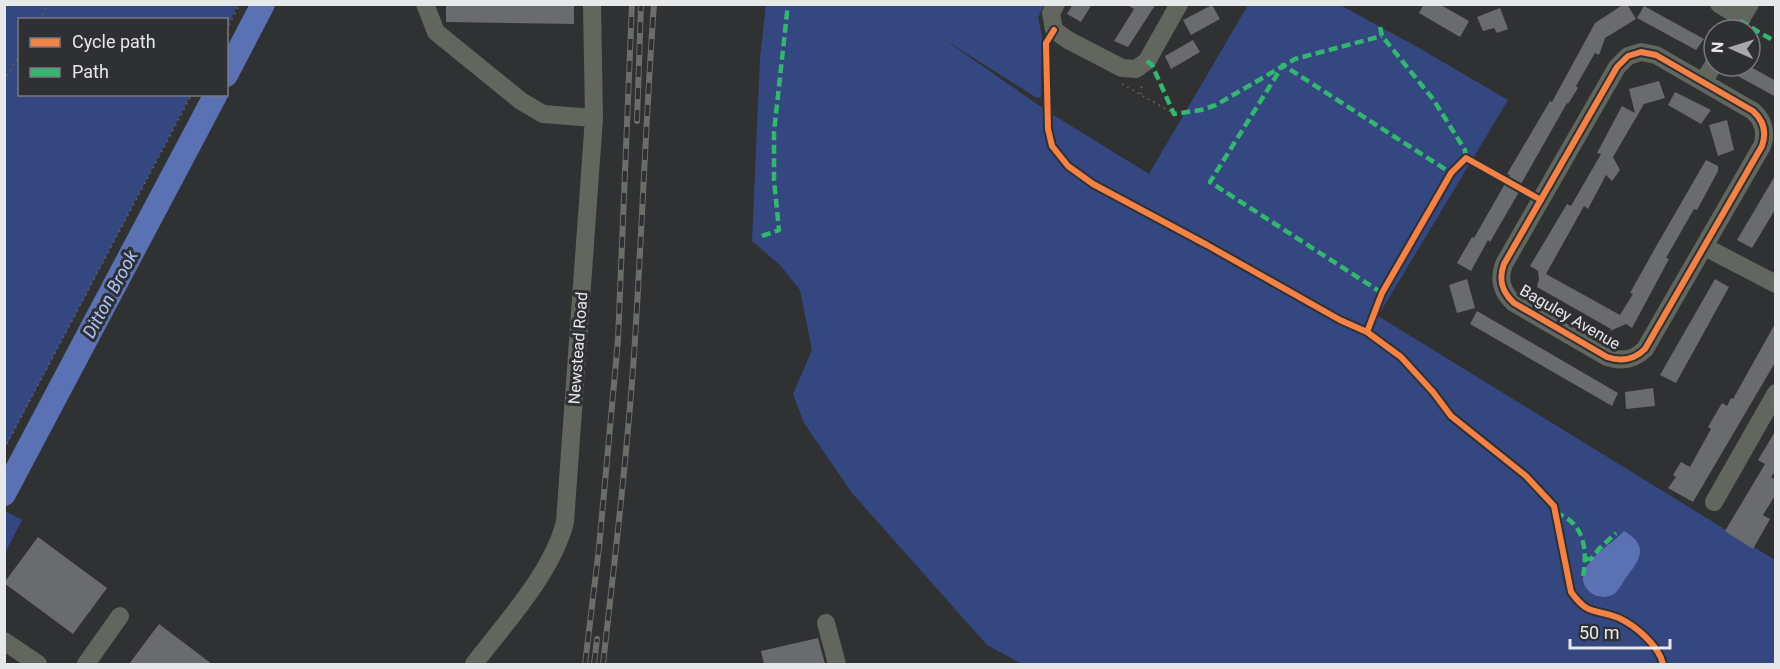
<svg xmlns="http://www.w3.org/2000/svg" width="1780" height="669" font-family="Roboto,sans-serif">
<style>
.green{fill:#344780}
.water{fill:#5a72b3}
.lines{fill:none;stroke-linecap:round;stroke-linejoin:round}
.river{stroke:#5a72b3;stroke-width:24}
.building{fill:#6a6b6d}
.path{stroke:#60625e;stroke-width:2;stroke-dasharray:1.5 4.5;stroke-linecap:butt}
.minor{stroke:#62665e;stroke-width:18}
.rail-casing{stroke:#6b6d69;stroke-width:6}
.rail{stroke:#2f3034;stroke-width:4;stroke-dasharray:11;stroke-linecap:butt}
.quiet{stroke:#33b770;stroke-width:4.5;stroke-dasharray:9 4.5;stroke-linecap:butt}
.cycleway-casing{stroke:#2f3034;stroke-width:10}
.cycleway{stroke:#f48246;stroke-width:6}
.labels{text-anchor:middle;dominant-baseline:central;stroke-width:6;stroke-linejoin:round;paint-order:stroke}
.street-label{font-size:16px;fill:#e7e8ea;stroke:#2f3034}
.water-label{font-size:18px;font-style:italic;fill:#adc5ff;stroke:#2f3034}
</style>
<rect width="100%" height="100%" fill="#303133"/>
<path class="green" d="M 5,4 L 238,5 L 227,26 L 226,20 L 20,20 L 20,94 L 191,95 L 5,448 Z
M 766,5 L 1044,5 L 1038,18 L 1042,36 L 1041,97 L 1037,98 L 942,38 L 1047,111 L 1149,174 L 1248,5 L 1340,5 L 1419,48 L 1508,100 L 1378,316 L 1775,560 L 1774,664 L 1022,664 L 987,645 L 852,493 L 804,423 L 793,394 L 812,350 L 800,290 L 780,265 L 752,241 L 760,58 Z
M 5,511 L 22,520 L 5,553 Z"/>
<path class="water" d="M 1624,531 C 1650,546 1640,560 1625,579 C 1622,584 1618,591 1614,594 C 1598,604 1576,587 1585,570 C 1593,553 1612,544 1624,531 Z"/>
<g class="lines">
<path class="river" d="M 226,75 L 263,4
M 4,494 L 216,94"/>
</g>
<path class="building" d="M 446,4 L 574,4 L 574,24 L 446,22 Z
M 1073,4 L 1092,4 L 1081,22 L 1067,14 Z
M 1126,4 L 1156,4 L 1128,47 L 1114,41 L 1134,9 Z
M 1424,4 L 1439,4 L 1469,21 L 1460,37 L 1419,13 Z
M 1624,4 L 1627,4 L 1636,19 L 1605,38 L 1599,55 L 1595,53 L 1576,86 L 1578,88 L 1568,104 L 1567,103 L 1517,191 L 1519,192 L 1490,242 L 1488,240 L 1471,271 L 1457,263 L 1472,237 L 1474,238 L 1510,175 L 1507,174 L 1550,101 L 1552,102 L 1595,23 Z
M 1212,5 L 1220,19 L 1191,35 L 1183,20 Z
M 1644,6 L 1704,39 L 1696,50 L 1637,18 Z
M 1500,8 L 1508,29 L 1497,33 L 1494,28 L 1483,31 L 1477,17 Z
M 1193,40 L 1200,52 L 1171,69 L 1165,56 Z
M 1738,66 L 1749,66 L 1776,81 L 1776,97 L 1734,74 Z
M 1659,81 L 1665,98 L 1644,104 L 1613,157 L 1620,170 L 1612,181 L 1606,175 L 1588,209 L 1584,206 L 1546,274 L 1620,315 L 1633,294 L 1630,293 L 1658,243 L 1706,160 L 1718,166 L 1718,171 L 1697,210 L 1694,209 L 1666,258 L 1669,259 L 1632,328 L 1626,324 L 1610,331 L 1611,329 L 1537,287 L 1539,279 L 1538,271 L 1530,266 L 1567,204 L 1571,206 L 1601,154 L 1597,153 L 1622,106 L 1635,113 L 1629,89 Z
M 1675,92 L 1711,110 L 1701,124 L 1668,105 Z
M 1727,120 L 1734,150 L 1718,156 L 1709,125 Z
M 1776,174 L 1776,208 L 1752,248 L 1737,240 Z
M 1467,279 L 1475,308 L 1457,313 L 1449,285 Z
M 1715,279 L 1729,287 L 1676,383 L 1660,375 Z
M 1477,311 L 1618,393 L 1612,406 L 1470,324 Z
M 1776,322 L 1776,361 L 1693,502 L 1668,488 L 1676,477 L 1673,475 L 1681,462 L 1690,467 L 1711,429 L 1708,427 L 1722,403 L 1727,406 L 1731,398 L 1733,399 Z
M 1653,388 L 1655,406 L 1626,409 L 1625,392 Z
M 1776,430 L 1776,470 L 1771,477 L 1776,480 L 1776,494 L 1763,515 L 1770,519 L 1753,549 L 1725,531 L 1765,464 L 1758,460 Z
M 38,537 L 107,588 L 73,634 L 4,583 Z
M 159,624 L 212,664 L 129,664 Z
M 818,638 L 825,664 L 764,664 L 761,651 Z"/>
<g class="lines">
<path class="path" d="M 39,20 L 48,4
M 226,30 L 240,4
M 4,81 L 20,54
M 1122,84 L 1174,114
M 1141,94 L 1142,82
M 4,449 L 192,94"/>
<path class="minor" d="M 425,4 L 436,32 L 521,101 L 543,114 L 594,118
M 1056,4 L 1051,13 L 1054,30 L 1068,40 L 1122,68 L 1136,69 L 1147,61 L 1179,4
M 1719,4 L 1742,18
M 1734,30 L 1750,4
M 1641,52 L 1656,55 L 1753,111 C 1763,120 1767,132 1762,146 L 1645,349 C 1634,360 1622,362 1607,357 L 1514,303 C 1502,292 1498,280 1504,264 L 1617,67 L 1628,56 Z
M 1703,82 L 1714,64
M 1705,247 L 1776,284
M 1714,502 L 1776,393
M 826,623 L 837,664
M 4,641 L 38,664
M 86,664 L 120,616
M 474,664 C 506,622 552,573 565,522 L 594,118 L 592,4"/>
<defs>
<path id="rail" d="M 637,121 L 641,4
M 585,664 L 599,548 L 618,340 L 632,4
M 594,664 L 597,639
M 603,664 C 615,557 628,448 635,340 C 642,228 646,116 654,4"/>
</defs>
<use href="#rail" class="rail-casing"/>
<use href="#rail" class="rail"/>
<path class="quiet" d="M 1740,21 L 1776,42
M 1380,27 L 1382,36 L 1433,99 L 1465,150 L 1466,158
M 1147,61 L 1152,65 L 1174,114 L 1201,110 L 1216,105 L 1295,59 L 1382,36
M 762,236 L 779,230 L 774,180 L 774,132 L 788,4
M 1382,293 L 1210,182 L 1283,65 L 1451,173
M 1555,513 C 1584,521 1588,550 1583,576
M 1585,559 L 1591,559 L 1599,549 L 1616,533"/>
<defs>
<path id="cycleway" d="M 1054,30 L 1046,43 L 1048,129 L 1052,146 L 1068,166 L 1093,184 L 1207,245 L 1340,320 L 1367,332 L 1401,357 L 1433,392 L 1451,416 L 1526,476 L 1554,506 L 1571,592 C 1589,617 1595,608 1619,618 C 1636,626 1659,646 1663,664
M 1641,52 L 1656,55 L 1753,111 C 1763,120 1767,132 1762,146 L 1645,349 C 1634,360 1622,362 1607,357 L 1514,303 C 1502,292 1498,280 1504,264 L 1617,67 L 1628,56 Z
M 1367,332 L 1382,293 L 1451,173 L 1466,158 L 1541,200"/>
</defs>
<use href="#cycleway" class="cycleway-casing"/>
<use href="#cycleway" class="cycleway"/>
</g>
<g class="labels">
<g class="street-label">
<text transform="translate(1570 317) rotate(30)">Baguley Avenue</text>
<text transform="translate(578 348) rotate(-86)">Newstead Road</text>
</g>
<g class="water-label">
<text transform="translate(110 294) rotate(-62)">Ditton Brook</text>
</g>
</g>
<rect width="1780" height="669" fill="none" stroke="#e7e8ea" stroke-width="12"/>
<rect x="18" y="18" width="210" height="78" fill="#2f3034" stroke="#797a7d" stroke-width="1.5"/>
<rect x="30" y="38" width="30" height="9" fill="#f48246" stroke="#797a7d" stroke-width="1.5"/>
<text x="72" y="48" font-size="18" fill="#e7e8ea">Cycle path</text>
<rect x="30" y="68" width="30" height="9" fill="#33b770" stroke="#797a7d" stroke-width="1.5"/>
<text x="72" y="78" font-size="18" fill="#e7e8ea">Path</text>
<g transform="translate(1732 48) rotate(273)"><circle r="28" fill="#2f3034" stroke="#797a7d" stroke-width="1.5"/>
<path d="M0-4.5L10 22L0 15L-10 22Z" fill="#a7a8aa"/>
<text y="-9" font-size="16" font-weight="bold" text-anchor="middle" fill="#e7e8ea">N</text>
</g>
<path d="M1570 639v9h100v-9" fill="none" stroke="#e7e8ea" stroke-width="3"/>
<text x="1579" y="639" font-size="18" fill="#e7e8ea" stroke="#2f3034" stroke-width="4.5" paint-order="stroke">50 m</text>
</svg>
